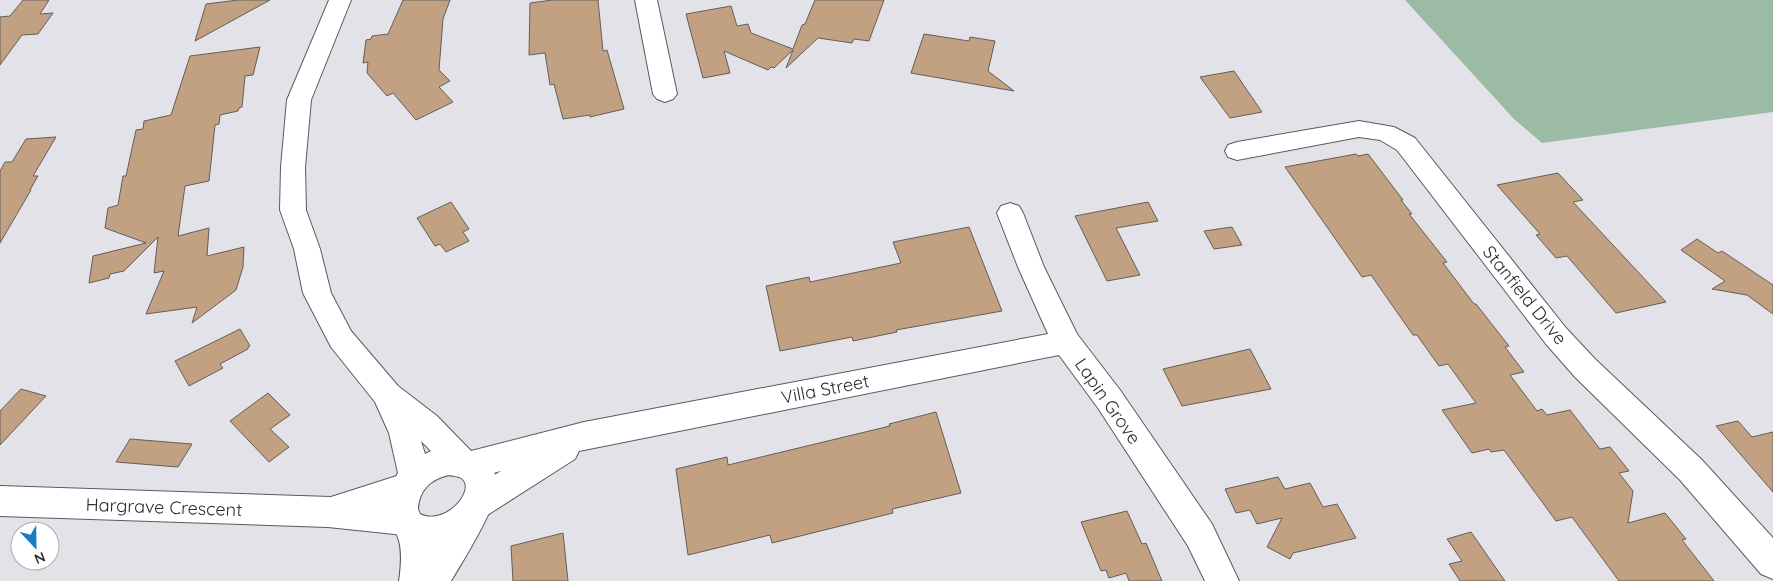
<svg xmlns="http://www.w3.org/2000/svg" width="1773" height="581" font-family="Quicksand,sans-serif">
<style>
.green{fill:#9bbba5}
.building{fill:#c2a182;stroke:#635e59}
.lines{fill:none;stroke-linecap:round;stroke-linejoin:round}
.minor-casing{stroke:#5b595f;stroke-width:2}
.tertiary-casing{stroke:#5b595f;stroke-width:2}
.minor{fill:#fff;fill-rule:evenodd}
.tertiary{fill:#fff;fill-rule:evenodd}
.labels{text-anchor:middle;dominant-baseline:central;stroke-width:5;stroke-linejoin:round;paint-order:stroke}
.street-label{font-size:18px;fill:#2b2a2d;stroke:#fff}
</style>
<rect width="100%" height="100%" fill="#e4e2e9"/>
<path class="green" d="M 1405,0 L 1773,0 L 1773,112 L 1542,143 L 1514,119 Z"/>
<path class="building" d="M 23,0 L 49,0 L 40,14 L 53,13 L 38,34 L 22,35 L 0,65 L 0,17 L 10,16 Z
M 238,0 L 270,0 L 195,41 L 206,4 Z
M 403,0 L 450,0 L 443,19 L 439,70 L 450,81 L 439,87 L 453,102 L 416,120 L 393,93 L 387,96 L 367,73 L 368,62 L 363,63 L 366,40 L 371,39 L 372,36 L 388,34 Z
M 552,0 L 598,0 L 603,51 L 607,50 L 624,109 L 590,117 L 590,115 L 563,119 L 554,84 L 550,85 L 545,53 L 529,55 L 530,3 Z
M 815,0 L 884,0 L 869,41 L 854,39 L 852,43 L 818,38 L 786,68 L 793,50 L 774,68 L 771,67 L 768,70 L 724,51 L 730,73 L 703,78 L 686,14 L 731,6 L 737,26 L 748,24 L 751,33 L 793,49 L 802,25 L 805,24 Z
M 924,34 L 969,41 L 970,37 L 995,41 L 988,71 L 1014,91 L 911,73 Z
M 260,47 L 253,75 L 245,76 L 242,107 L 239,108 L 238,111 L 220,115 L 219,124 L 215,125 L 209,181 L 185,186 L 178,236 L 209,228 L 207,256 L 244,247 L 243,267 L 236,290 L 192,323 L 197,307 L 146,314 L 164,271 L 154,273 L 158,237 L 124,271 L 110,274 L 109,278 L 89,283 L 93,256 L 146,243 L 105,228 L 108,208 L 118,205 L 123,176 L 126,176 L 136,130 L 143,129 L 144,121 L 171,115 L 190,56 Z
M 1234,71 L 1262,112 L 1230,118 L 1200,77 Z
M 56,137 L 33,176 L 38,176 L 30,190 L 31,190 L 0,243 L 0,171 L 5,162 L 12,162 L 26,139 Z
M 1356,154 L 1358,156 L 1368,154 L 1403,200 L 1401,200 L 1412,214 L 1409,214 L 1447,262 L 1443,263 L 1474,304 L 1476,304 L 1509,346 L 1505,347 L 1524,372 L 1510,375 L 1537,411 L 1542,409 L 1547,415 L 1570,410 L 1600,449 L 1610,447 L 1629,471 L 1619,473 L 1633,491 L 1628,523 L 1665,513 L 1686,539 L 1682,540 L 1714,581 L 1619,581 L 1572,517 L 1556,521 L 1504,450 L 1491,452 L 1489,449 L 1472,453 L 1442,410 L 1476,403 L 1448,364 L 1439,366 L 1417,335 L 1413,335 L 1371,275 L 1362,277 L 1285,167 Z
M 1558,173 L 1583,200 L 1573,202 L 1666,302 L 1616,313 L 1567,256 L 1556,258 L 1536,235 L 1540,234 L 1497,185 Z
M 451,202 L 469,229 L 463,232 L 469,241 L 446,252 L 440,244 L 435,246 L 417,218 Z
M 1148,202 L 1158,221 L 1116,228 L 1140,275 L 1107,281 L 1075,216 Z
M 969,227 L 1002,311 L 896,330 L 897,332 L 853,341 L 852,337 L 780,351 L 766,286 L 809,277 L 810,282 L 901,263 L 893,242 Z
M 1232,227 L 1242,245 L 1214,249 L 1204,231 Z
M 1697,239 L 1718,253 L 1722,251 L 1773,285 L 1773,314 L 1747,295 L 1712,289 L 1725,281 L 1681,250 Z
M 240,329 L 250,346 L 248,347 L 248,349 L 220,364 L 223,368 L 189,386 L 175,361 Z
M 1250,349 L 1271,389 L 1182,406 L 1163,369 Z
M 21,389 L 46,396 L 0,445 L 0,411 Z
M 268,393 L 290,415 L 270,429 L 289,447 L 269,462 L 230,421 Z
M 936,412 L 961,493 L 892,509 L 893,513 L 772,543 L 770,535 L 688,555 L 676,469 L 727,457 L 728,465 L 890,426 L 889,424 Z
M 1738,421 L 1752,437 L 1773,432 L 1773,492 L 1716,426 Z
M 130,439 L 192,444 L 178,467 L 116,462 Z
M 1278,477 L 1285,489 L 1310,483 L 1323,507 L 1337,504 L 1356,538 L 1293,553 L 1290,559 L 1267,547 L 1282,518 L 1257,524 L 1250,510 L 1236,513 L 1225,489 Z
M 1127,511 L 1142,544 L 1146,543 L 1162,581 L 1129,581 L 1126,573 L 1109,578 L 1106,570 L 1101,571 L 1081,522 Z
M 1471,532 L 1505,581 L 1460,581 L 1449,564 L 1462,561 L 1447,539 Z
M 563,533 L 568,581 L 513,581 L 511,546 Z"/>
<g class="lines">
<defs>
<path id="minor" d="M 635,0 L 657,0 L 677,94 L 673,99 L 665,102 L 657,99 L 653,94 Z
M 1359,121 L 1394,127 L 1415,138 L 1566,328 L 1595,359 L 1702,460 L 1773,538 L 1773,579 L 1761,574 L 1680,480 L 1575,377 L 1546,344 L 1397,150 L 1380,140 L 1359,137 L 1237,160 L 1228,157 L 1225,151 L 1228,145 L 1237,142 Z
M 1010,203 L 1019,206 L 1023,213 L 1044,267 L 1077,334 L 1120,390 L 1212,524 L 1239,581 L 1205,581 L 1188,546 L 1098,408 L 1059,355 L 579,451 L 575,459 L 489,514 L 478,518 L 467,514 L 462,503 L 467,492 L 501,471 L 471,479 L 460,475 L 455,465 L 460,455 L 471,451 L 584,422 L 1048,334 L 1018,267 L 997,213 L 1001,206 Z
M 406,473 L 417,478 L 422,488 L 417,498 L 400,504 L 416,509 L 420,520 L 416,531 L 404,535 L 328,527 L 0,516 L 0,486 L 331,497 Z"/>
<path id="tertiary" d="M 329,0 L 351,0 L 311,100 L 305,167 L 306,210 L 320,249 L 331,293 L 351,331 L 398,386 L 437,416 L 473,453 C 488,458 498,472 497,488 C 497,506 462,563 451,581 L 399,581 C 401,567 403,548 397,535 C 394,529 389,524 387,517 C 382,502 390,486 398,473 L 389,433 L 375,402 L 331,347 L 303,293 L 294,249 L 280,210 L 281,167 L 287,100 ZM 421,441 L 431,451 L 425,454 ZM 449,475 C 452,476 458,476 461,478 C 478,488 446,527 420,514 L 418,509 C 419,490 431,479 449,475 Z"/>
</defs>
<use href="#minor" class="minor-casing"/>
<use href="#tertiary" class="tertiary-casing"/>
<use href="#minor" class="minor"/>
<use href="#tertiary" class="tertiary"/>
</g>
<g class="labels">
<g class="street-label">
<text transform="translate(1525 295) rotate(51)">Stanfield Drive</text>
<text transform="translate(825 389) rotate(-11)">Villa Street</text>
<text transform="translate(1108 401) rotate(55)">Lapin Grove</text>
<text transform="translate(164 507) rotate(2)">Hargrave Crescent</text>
</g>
</g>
<g transform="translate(35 546) rotate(158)"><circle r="24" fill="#ffffff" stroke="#aaaaab"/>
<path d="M0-4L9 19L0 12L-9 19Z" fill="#177bc6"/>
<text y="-8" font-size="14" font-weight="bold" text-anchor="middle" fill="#2b2a2d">N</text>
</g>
</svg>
